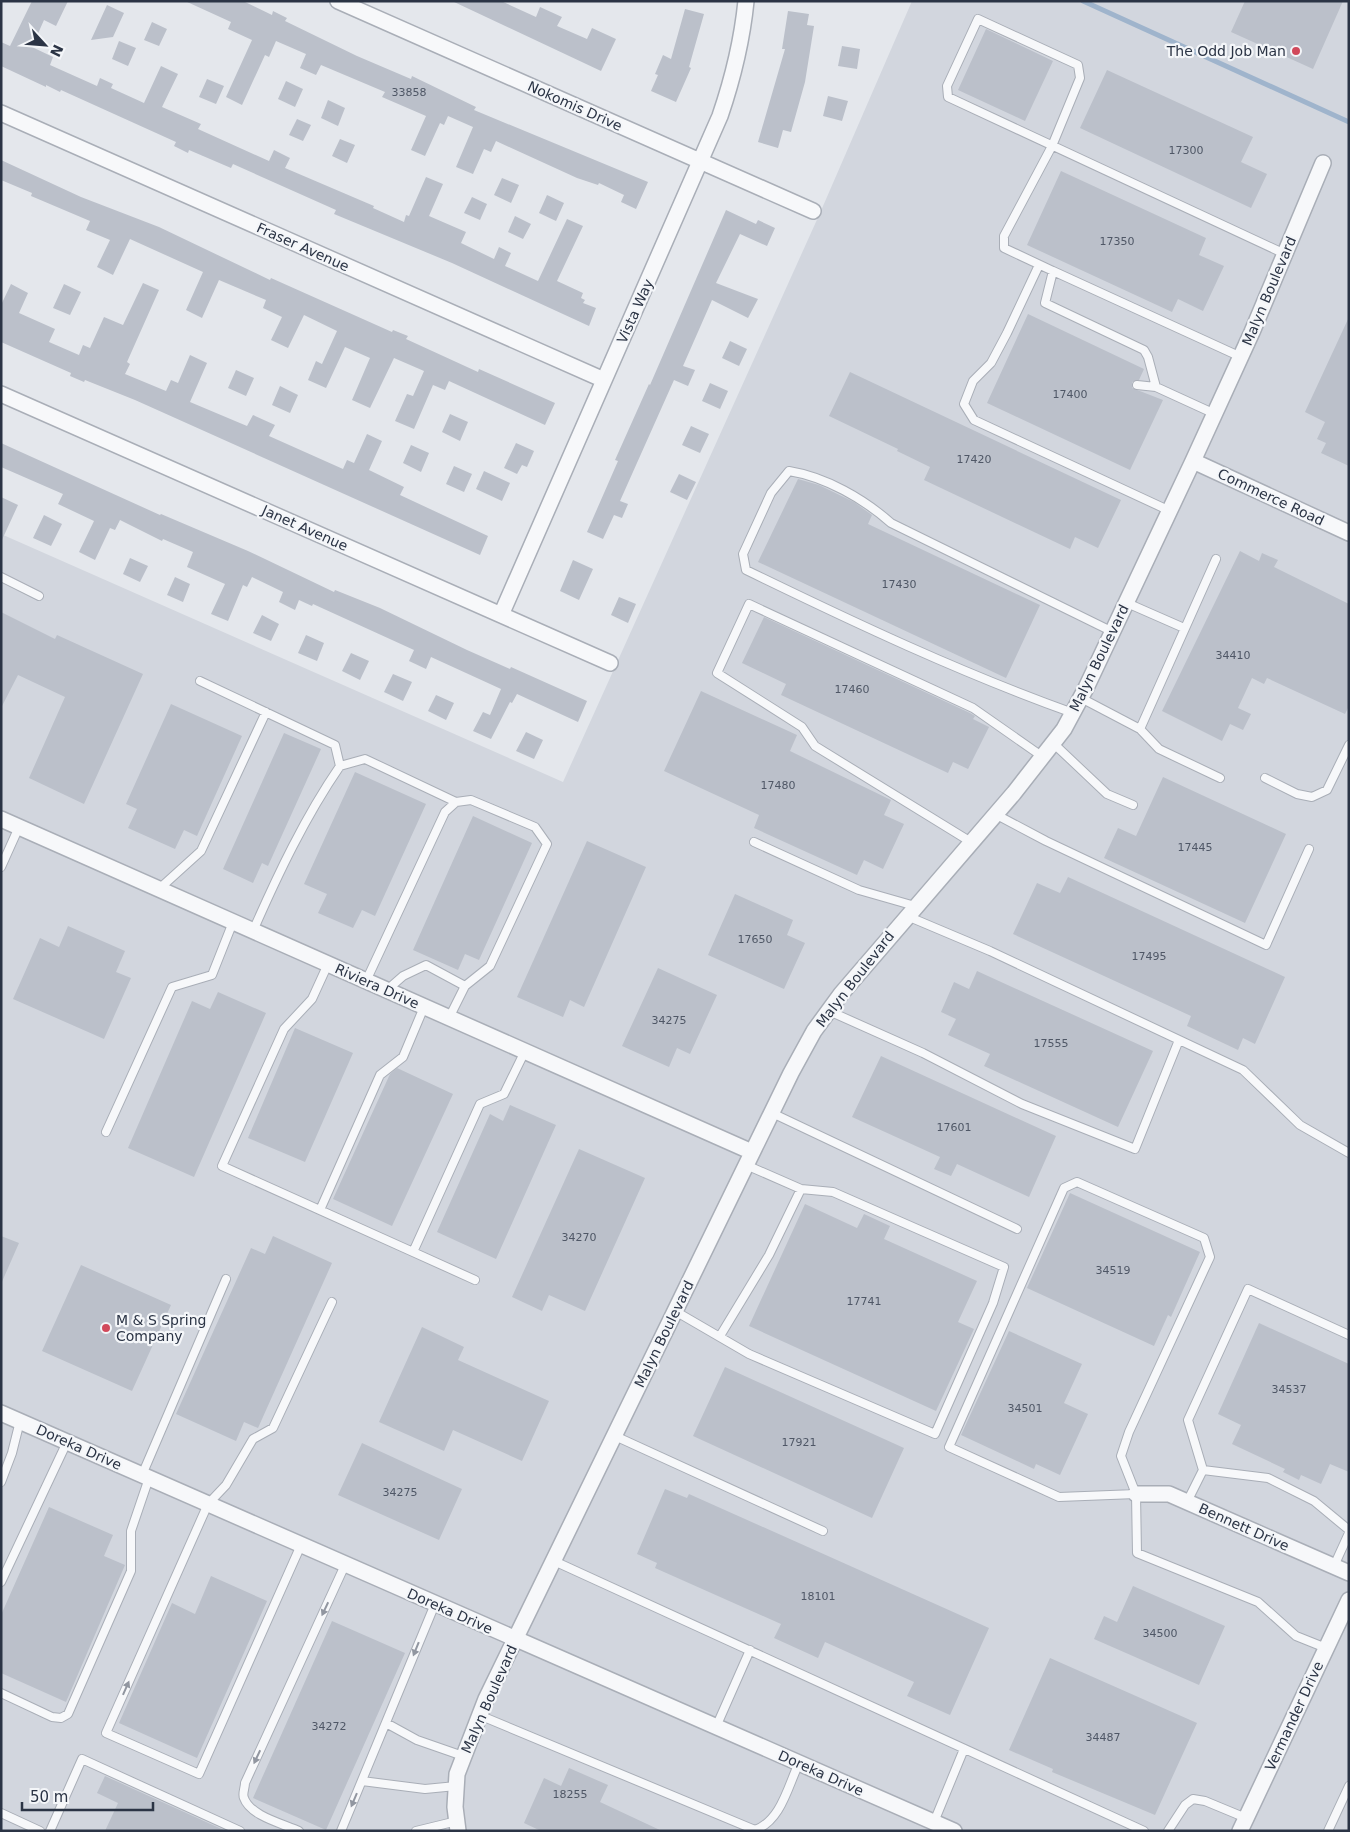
<svg xmlns="http://www.w3.org/2000/svg" width="1350" height="1832" font-family="'DejaVu Sans',sans-serif">
<style>
.built{fill:#d2d6de}
.lines{fill:none;stroke-linecap:round;stroke-linejoin:round}
.stream{stroke:#9fb4cc;stroke-width:5}
.building{fill:#bbc0ca}
.service-casing{stroke:#a9aeb7;stroke-width:10}
.minor-casing{stroke:#a9aeb7;stroke-width:18}
.service{stroke:#f7f8fa;stroke-width:8}
.minor{stroke:#f7f8fa;stroke-width:15}
.oneway{fill:#9196a0}
.poi-dot{fill:#d1495b;stroke:#f4f6f9;stroke-width:2}
.labels{text-anchor:middle;dominant-baseline:central;stroke-width:4.5;stroke-linejoin:round;paint-order:stroke}
.number-label{font-size:11px;fill:#4f5766}
.poi-label{font-size:14px;fill:#2b3445;stroke:#f4f6f9;text-anchor:end}
.street-label{font-size:14px;fill:#2b3445;stroke:#f4f6f9}
</style>
<rect width="100%" height="100%" fill="#e4e7ec"/>
<path class="built" d="M 912,1 L 1349,1 L 1349,1831 L 1,1831 L 1,534 L 563,782 L 820,213 Z"/>
<g class="lines">
<path class="stream" d="M 1083,1 L 1349,122"/>
</g>
<path class="building" d="M 32,1 L 68,1 L 56,26 L 44,20 L 32,47 L 53,57 L 50,65 L 97,86 L 100,78 L 113,84 L 111,88 L 144,103 L 161,66 L 178,74 L 162,107 L 201,124 L 198,129 L 269,161 L 274,150 L 290,158 L 285,168 L 374,206 L 373,208 L 404,222 L 406,215 L 409,216 L 426,177 L 443,184 L 429,216 L 466,232 L 461,243 L 494,259 L 499,247 L 511,253 L 505,266 L 538,281 L 567,219 L 583,226 L 557,281 L 583,293 L 581,298 L 585,300 L 583,303 L 596,308 L 589,326 L 452,263 L 334,214 L 336,210 L 233,164 L 231,168 L 189,150 L 188,153 L 174,146 L 176,142 L 61,90 L 60,92 L 46,85 L 46,87 L 1,66 L 1,42 L 10,46 Z
M 185,1 L 243,1 L 272,15 L 273,11 L 287,18 L 285,21 L 357,56 L 411,79 L 412,76 L 476,107 L 474,110 L 648,182 L 636,209 L 621,202 L 624,195 L 599,183 L 598,185 L 577,178 L 496,141 L 491,152 L 484,149 L 473,174 L 456,167 L 473,127 L 448,116 L 444,125 L 440,123 L 425,156 L 411,150 L 426,116 L 382,97 L 385,92 L 321,65 L 316,75 L 300,68 L 306,54 L 276,41 L 269,57 L 265,55 L 242,105 L 226,97 L 252,40 L 228,29 L 231,22 Z
M 452,1 L 501,1 L 536,17 L 540,7 L 562,17 L 557,26 L 587,39 L 592,28 L 616,39 L 601,71 Z
M 1245,1 L 1343,1 L 1313,69 L 1231,32 Z
M 107,5 L 124,13 L 113,37 L 91,40 Z
M 685,9 L 704,14 L 689,67 L 691,68 L 676,102 L 651,91 L 658,75 L 655,74 L 663,55 L 671,59 Z
M 788,11 L 809,14 L 807,25 L 814,26 L 805,82 L 791,132 L 783,130 L 778,148 L 758,142 L 785,49 L 782,49 Z
M 152,22 L 167,29 L 159,46 L 144,40 Z
M 986,29 L 1053,61 L 1025,121 L 958,90 Z
M 119,41 L 136,48 L 128,66 L 112,59 Z
M 842,46 L 860,49 L 857,69 L 838,66 Z
M 1107,70 L 1253,137 L 1241,162 L 1267,174 L 1251,208 L 1080,128 Z
M 207,79 L 224,86 L 216,104 L 199,97 Z
M 286,81 L 303,89 L 295,107 L 278,99 Z
M 828,96 L 848,101 L 842,121 L 823,116 Z
M 328,100 L 345,108 L 338,126 L 321,118 Z
M 297,119 L 311,125 L 303,141 L 289,135 Z
M 340,139 L 355,145 L 347,163 L 332,156 Z
M 1,160 L 81,197 L 159,227 L 270,280 L 271,278 L 392,332 L 393,330 L 408,336 L 406,339 L 478,372 L 479,369 L 555,403 L 545,425 L 449,381 L 445,390 L 433,385 L 414,429 L 395,421 L 407,394 L 413,396 L 424,371 L 394,358 L 370,408 L 352,400 L 370,358 L 345,347 L 326,388 L 308,380 L 316,361 L 322,364 L 337,331 L 304,315 L 288,348 L 271,340 L 282,317 L 263,308 L 266,300 L 219,280 L 202,318 L 186,310 L 203,272 L 130,239 L 113,275 L 97,267 L 110,240 L 86,230 L 90,221 L 31,196 L 32,193 L 1,180 Z
M 1061,171 L 1206,238 L 1199,255 L 1224,266 L 1203,311 L 1178,299 L 1172,312 L 1027,245 Z
M 502,178 L 519,185 L 511,203 L 494,195 Z
M 547,195 L 564,203 L 556,221 L 539,213 Z
M 472,197 L 487,204 L 480,220 L 464,213 Z
M 726,210 L 756,224 L 758,220 L 775,228 L 767,246 L 740,234 L 716,283 L 758,299 L 748,318 L 712,300 L 683,366 L 695,370 L 688,386 L 674,380 L 620,501 L 628,504 L 622,518 L 614,515 L 603,539 L 587,532 L 618,461 L 615,460 L 649,384 L 650,385 Z
M 515,216 L 531,224 L 523,239 L 508,232 Z
M 143,283 L 159,290 L 127,362 L 130,364 L 125,374 L 166,391 L 171,380 L 178,383 L 190,355 L 207,363 L 190,402 L 247,426 L 253,415 L 275,425 L 269,436 L 343,469 L 347,460 L 354,463 L 367,434 L 382,441 L 369,470 L 404,487 L 400,495 L 488,536 L 480,555 L 135,400 L 85,380 L 84,382 L 70,376 L 71,373 L 1,342 L 1,305 L 11,284 L 28,293 L 19,313 L 55,329 L 49,342 L 79,355 L 83,345 L 90,348 L 104,317 L 123,325 Z
M 64,284 L 81,292 L 70,315 L 53,308 Z
M 1028,314 L 1144,369 L 1139,380 L 1132,382 L 1132,388 L 1163,400 L 1130,470 L 987,403 Z
M 1349,317 L 1349,466 L 1321,453 L 1326,443 L 1317,439 L 1325,422 L 1305,412 Z
M 730,341 L 747,349 L 739,366 L 722,358 Z
M 236,370 L 254,378 L 246,396 L 228,388 Z
M 850,372 L 1121,500 L 1098,548 L 1075,537 L 1070,549 L 924,480 L 930,467 L 897,451 L 898,449 L 829,416 Z
M 710,383 L 728,391 L 720,409 L 702,401 Z
M 280,386 L 298,395 L 290,413 L 272,405 Z
M 450,414 L 468,422 L 460,441 L 442,432 Z
M 691,426 L 709,434 L 700,453 L 682,445 Z
M 1,443 L 160,515 L 161,514 L 248,551 L 334,592 L 335,590 L 380,608 L 467,650 L 510,669 L 511,667 L 587,701 L 578,722 L 517,694 L 512,703 L 510,702 L 491,739 L 473,731 L 483,712 L 490,715 L 501,689 L 431,657 L 426,669 L 409,661 L 414,650 L 313,604 L 312,606 L 299,600 L 295,610 L 279,602 L 283,592 L 252,577 L 247,587 L 243,585 L 228,621 L 211,614 L 225,584 L 187,567 L 193,552 L 163,539 L 162,541 L 120,520 L 115,530 L 110,528 L 95,560 L 79,552 L 94,521 L 58,504 L 63,494 L 1,467 Z
M 516,443 L 534,451 L 527,467 L 522,465 L 517,474 L 504,468 Z
M 411,445 L 429,453 L 421,472 L 403,463 Z
M 454,466 L 472,474 L 464,492 L 446,484 Z
M 484,471 L 510,483 L 502,501 L 476,489 Z
M 679,474 L 696,482 L 687,500 L 670,492 Z
M 798,479 L 819,485 L 854,502 L 872,515 L 868,524 L 1040,605 L 1006,678 L 758,562 Z
M 1,497 L 18,505 L 1,542 Z
M 44,515 L 62,524 L 51,546 L 33,538 Z
M 1240,551 L 1259,561 L 1262,553 L 1278,560 L 1274,567 L 1349,604 L 1349,706 L 1345,714 L 1267,678 L 1264,684 L 1252,678 L 1238,708 L 1251,714 L 1243,730 L 1230,724 L 1222,741 L 1162,711 Z
M 130,558 L 148,566 L 140,582 L 123,574 Z
M 573,560 L 593,569 L 579,600 L 560,591 Z
M 175,577 L 190,584 L 183,602 L 167,595 Z
M 619,597 L 636,604 L 628,623 L 611,615 Z
M 1,612 L 55,639 L 57,635 L 143,674 L 84,804 L 29,778 L 65,697 L 18,675 L 1,708 Z
M 262,615 L 279,624 L 271,641 L 253,633 Z
M 764,617 L 970,713 L 975,716 L 973,719 L 989,727 L 968,769 L 953,762 L 948,773 L 781,695 L 786,684 L 742,663 Z
M 306,635 L 324,643 L 317,661 L 298,653 Z
M 351,653 L 369,661 L 360,680 L 342,671 Z
M 393,674 L 412,682 L 403,701 L 384,692 Z
M 701,691 L 797,735 L 790,751 L 891,800 L 884,815 L 904,824 L 883,869 L 864,860 L 857,875 L 754,828 L 759,815 L 664,771 Z
M 436,695 L 454,703 L 446,720 L 428,711 Z
M 171,704 L 242,736 L 197,836 L 184,830 L 175,849 L 128,828 L 137,809 L 126,804 Z
M 526,732 L 543,740 L 534,759 L 516,751 Z
M 284,733 L 321,749 L 268,866 L 262,863 L 253,883 L 223,869 Z
M 355,772 L 426,804 L 375,916 L 362,910 L 353,928 L 318,913 L 327,894 L 304,884 Z
M 1163,777 L 1286,834 L 1245,923 L 1104,858 L 1118,828 L 1136,836 Z
M 473,816 L 532,843 L 479,960 L 465,954 L 458,970 L 413,950 Z
M 587,841 L 646,867 L 584,1007 L 570,1000 L 563,1017 L 517,997 Z
M 1068,877 L 1285,977 L 1255,1044 L 1243,1038 L 1238,1050 L 1187,1026 L 1191,1016 L 1013,934 L 1037,883 L 1060,893 Z
M 735,894 L 793,920 L 787,935 L 805,943 L 784,989 L 708,955 Z
M 68,926 L 125,951 L 116,972 L 131,978 L 104,1039 L 13,999 L 40,938 L 59,947 Z
M 658,968 L 717,995 L 690,1054 L 677,1048 L 669,1067 L 622,1046 Z
M 977,971 L 1153,1051 L 1118,1127 L 984,1066 L 990,1054 L 948,1035 L 956,1019 L 941,1012 L 954,982 L 969,989 Z
M 218,992 L 266,1013 L 194,1177 L 128,1148 L 192,1001 L 210,1009 Z
M 295,1028 L 353,1053 L 305,1162 L 248,1138 Z
M 881,1056 L 1056,1136 L 1029,1197 L 957,1164 L 951,1176 L 934,1169 L 940,1157 L 852,1117 Z
M 397,1068 L 453,1094 L 392,1226 L 333,1199 L 390,1074 Z
M 510,1105 L 556,1125 L 496,1259 L 437,1232 L 490,1114 L 503,1121 Z
M 579,1149 L 645,1178 L 585,1311 L 549,1295 L 542,1311 L 512,1297 Z
M 1070,1193 L 1200,1252 L 1171,1317 L 1168,1315 L 1154,1346 L 1027,1288 Z
M 805,1204 L 857,1228 L 864,1214 L 890,1226 L 884,1239 L 977,1281 L 958,1322 L 974,1329 L 936,1411 L 749,1326 Z
M 1,1236 L 19,1243 L 1,1284 Z
M 273,1236 L 332,1263 L 258,1428 L 244,1422 L 236,1441 L 176,1414 L 251,1248 L 265,1254 Z
M 81,1265 L 171,1305 L 132,1391 L 42,1351 Z
M 1259,1323 L 1349,1364 L 1349,1472 L 1330,1464 L 1321,1484 L 1301,1475 L 1299,1480 L 1283,1472 L 1285,1469 L 1232,1444 L 1241,1425 L 1218,1414 Z
M 422,1327 L 464,1347 L 458,1360 L 549,1401 L 522,1461 L 453,1430 L 444,1451 L 379,1422 Z
M 1009,1331 L 1082,1364 L 1064,1403 L 1088,1414 L 1060,1475 L 1036,1464 L 1034,1469 L 961,1435 Z
M 725,1367 L 904,1448 L 872,1518 L 693,1436 Z
M 362,1443 L 462,1489 L 439,1540 L 338,1495 Z
M 665,1489 L 687,1498 L 689,1494 L 989,1628 L 950,1715 L 907,1696 L 914,1682 L 825,1642 L 818,1658 L 774,1638 L 781,1624 L 655,1568 L 657,1563 L 637,1554 Z
M 49,1507 L 113,1535 L 104,1556 L 125,1565 L 66,1702 L 1,1673 L 1,1615 Z
M 211,1576 L 267,1601 L 197,1758 L 119,1723 L 172,1603 L 195,1614 Z
M 1133,1586 L 1225,1626 L 1199,1685 L 1094,1639 L 1104,1616 L 1117,1622 Z
M 332,1621 L 405,1653 L 326,1830 L 253,1798 Z
M 1050,1658 L 1197,1723 L 1155,1815 L 1052,1772 L 1053,1769 L 1009,1750 Z
M 569,1768 L 608,1785 L 600,1802 L 662,1831 L 541,1831 L 524,1823 L 544,1778 L 561,1786 Z
M 105,1776 L 226,1831 L 105,1831 L 118,1803 L 97,1793 Z"/>
<g class="lines">
<defs>
<path id="service" d="M 1039,265 L 1007,333 L 991,363 L 973,381 L 964,404 L 974,420 L 1170,511
M 1053,271 L 1004,248 L 1004,236 L 1052,146 L 1080,78 L 1078,65 L 978,19 L 947,86 L 948,97 L 1285,254
M 1137,385 L 1156,387
M 1215,414 L 1156,387 L 1148,357 L 1144,350 L 1045,303 L 1053,271 L 1241,357
M 1,577 L 39,596
M 1127,603 L 1184,628
M 200,681 L 335,745 L 340,766
M 1081,698 L 1140,729 L 1159,749 L 1220,778
M 1073,713 C 961,673 853,622 746,570 L 743,554 L 771,493 L 789,471 C 826,477 864,499 891,523 L 1113,632
M 1140,729 L 1216,559
M 1053,743 L 1107,794 L 1133,805
M 1265,778 L 1297,794 L 1312,797 L 1327,790 L 1349,745
M 995,814 L 1046,841 L 1266,945 L 1309,849
M 754,842 L 859,890 L 915,906
M 971,842 L 815,746 L 802,727 L 717,673 L 749,604 L 973,708 L 1043,757
M 1,867 L 19,827
M 159,889 L 201,851 L 266,712
M 907,916 L 990,951 L 1243,1070 L 1300,1125 L 1349,1153
M 253,931 C 278,874 305,817 340,766 L 365,759 L 456,802
M 328,964 L 312,999 L 284,1029 L 222,1166 L 413,1252
M 366,981 L 445,812 L 456,802 L 471,800 L 535,827 L 547,844 L 490,966 L 465,986 L 449,1018
M 387,990 L 403,976 L 426,965 L 465,986
M 829,1011 L 923,1053 L 1022,1104 L 1135,1149 L 1179,1040
M 772,1113 L 1017,1229
M 106,1132 L 172,987 L 212,975 L 233,922
M 320,1210 L 380,1075 L 403,1057 L 424,1007
M 475,1280 L 413,1252 L 480,1104 L 504,1094 L 525,1051
M 675,1311 L 749,1354 L 935,1434 L 993,1303 L 1004,1267 L 833,1192 L 801,1189 L 746,1165
M 720,1336 L 769,1255 L 801,1189
M 615,1436 L 823,1531
M 1203,1470 L 1268,1478 L 1314,1501 L 1349,1530
M 142,1475 L 226,1279
M 1,1482 L 12,1453 L 20,1421
M 1136,1494 L 1059,1497 L 949,1447 L 1064,1188 L 1077,1182 L 1204,1238 L 1210,1257 L 1129,1432 L 1121,1456 L 1136,1494 L 1137,1553 L 1258,1602 L 1296,1636 L 1326,1648
M 1187,1502 L 1203,1470 L 1188,1420 L 1248,1289 L 1349,1335
M 301,1545 L 199,1774 L 106,1733 L 208,1504 L 226,1485 L 253,1439 L 273,1428 L 332,1302
M 554,1561 L 1144,1831
M 1334,1566 L 1349,1533
M 1,1582 L 67,1442
M 1,1693 L 52,1717 L 61,1718 L 68,1714 L 131,1571 L 131,1531 L 149,1478
M 479,1715 L 755,1830 C 781,1821 788,1786 799,1763
M 386,1723 L 417,1740 L 463,1756
M 716,1727 L 750,1650
M 362,1781 L 425,1789 L 456,1786
M 1,1813 L 40,1831
M 934,1822 L 964,1749
M 50,1831 L 82,1759 L 240,1831
M 299,1831 C 284,1824 250,1816 244,1798 C 242,1794 245,1788 245,1783 L 345,1565
M 341,1831 L 435,1604
M 416,1831 L 457,1821
M 1168,1831 L 1185,1805 L 1193,1799 L 1205,1801 L 1246,1818
M 1328,1831 L 1349,1786"/>
<path id="minor" d="M 338,1 L 813,211
M 1,113 L 604,380
M 1,394 L 610,663
M 1193,461 L 1349,533
M 501,615 L 720,116 C 733,78 742,41 746,1
M 1,819 L 752,1152
M 1,1413 L 954,1831
M 1136,1494 L 1169,1494 L 1349,1573
M 458,1831 L 455,1807 L 457,1774 L 486,1699 L 791,1073 L 814,1031 L 841,994 L 1014,793 L 1064,729 L 1086,688 L 1193,461 L 1252,332 L 1323,163
M 1240,1831 L 1349,1600"/>
</defs>
<use href="#service" class="service-casing"/>
<use href="#minor" class="minor-casing"/>
<use href="#service" class="service"/>
<use href="#minor" class="minor"/>
</g>
<defs><path id="oneway-solid" d="M-6-.8H1V-3.2L6.5 0L1 3.2V.8H-6Z" transform="scale(1.25)"/></defs>
<g class="oneway">
<use href="#oneway-solid" transform="translate(325 1609) rotate(115)"/>
<use href="#oneway-solid" transform="translate(416 1649) rotate(112)"/>
<use href="#oneway-solid" transform="translate(126 1688) rotate(-66)"/>
<use href="#oneway-solid" transform="translate(257 1757) rotate(115)"/>
<use href="#oneway-solid" transform="translate(354 1800) rotate(113)"/>
</g>
<g class="poi-dot">
<circle cx="1296" cy="51" r="5"/>
<circle cx="106" cy="1328" r="5"/>
</g>
<g class="labels">
<g class="number-label">
<text x="409" y="92">33858</text>
<text x="1186" y="150">17300</text>
<text x="1117" y="241">17350</text>
<text x="1070" y="394">17400</text>
<text x="974" y="459">17420</text>
<text x="899" y="584">17430</text>
<text x="1233" y="655">34410</text>
<text x="852" y="689">17460</text>
<text x="778" y="785">17480</text>
<text x="1195" y="847">17445</text>
<text x="755" y="939">17650</text>
<text x="1149" y="956">17495</text>
<text x="669" y="1020">34275</text>
<text x="1051" y="1043">17555</text>
<text x="954" y="1127">17601</text>
<text x="579" y="1237">34270</text>
<text x="1113" y="1270">34519</text>
<text x="864" y="1301">17741</text>
<text x="1289" y="1389">34537</text>
<text x="1025" y="1408">34501</text>
<text x="799" y="1442">17921</text>
<text x="400" y="1492">34275</text>
<text x="818" y="1596">18101</text>
<text x="1160" y="1633">34500</text>
<text x="329" y="1726">34272</text>
<text x="1103" y="1737">34487</text>
<text x="570" y="1794">18255</text>
</g>
<g class="poi-label">
<text x="1286" y="51">The Odd Job Man</text>
<text x="116" y="1320" text-anchor="start">M &amp; S Spring<tspan x="116" dy="16">Company</tspan></text>
</g>
<g class="street-label">
<text transform="translate(575 106) rotate(24)">Nokomis Drive</text>
<text transform="translate(303 247) rotate(24)">Fraser Avenue</text>
<text transform="translate(1269 291) rotate(-67)">Malyn Boulevard</text>
<text transform="translate(635 311) rotate(-66)">Vista Way</text>
<text transform="translate(1271 497) rotate(25)">Commerce Road</text>
<text transform="translate(305 528) rotate(24)">Janet Avenue</text>
<text transform="translate(1099 658) rotate(-64)">Malyn Boulevard</text>
<text transform="translate(855 979) rotate(-52)">Malyn Boulevard</text>
<text transform="translate(377 986) rotate(24)">Riviera Drive</text>
<text transform="translate(664 1334) rotate(-64)">Malyn Boulevard</text>
<text transform="translate(79 1447) rotate(24)">Doreka Drive</text>
<text transform="translate(1244 1527) rotate(24)">Bennett Drive</text>
<text transform="translate(450 1611) rotate(24)">Doreka Drive</text>
<text transform="translate(489 1699) rotate(-66)">Malyn Boulevard</text>
<text transform="translate(1294 1716) rotate(-65)">Vermander Drive</text>
<text transform="translate(821 1773) rotate(24)">Doreka Drive</text>
</g>
</g>
<rect width="1350" height="1832" fill="none" stroke="#2b3445" stroke-width="5"/>
<g transform="translate(45 45) rotate(116)" stroke="#f4f6f9" stroke-width="4" paint-order="stroke">
<path d="M0-4L9 19L0 12L-9 19Z" fill="#2b3445"/>
<text y="-8" font-size="14" font-weight="bold" text-anchor="middle" fill="#2b3445">N</text>
</g>
<path d="M22 1802v8h131v-8" fill="none" stroke="#2b3445" stroke-width="2.5"/>
<text x="30" y="1802" font-size="15" fill="#2b3445" stroke="#f4f6f9" stroke-width="4" paint-order="stroke">50 m</text>
</svg>
